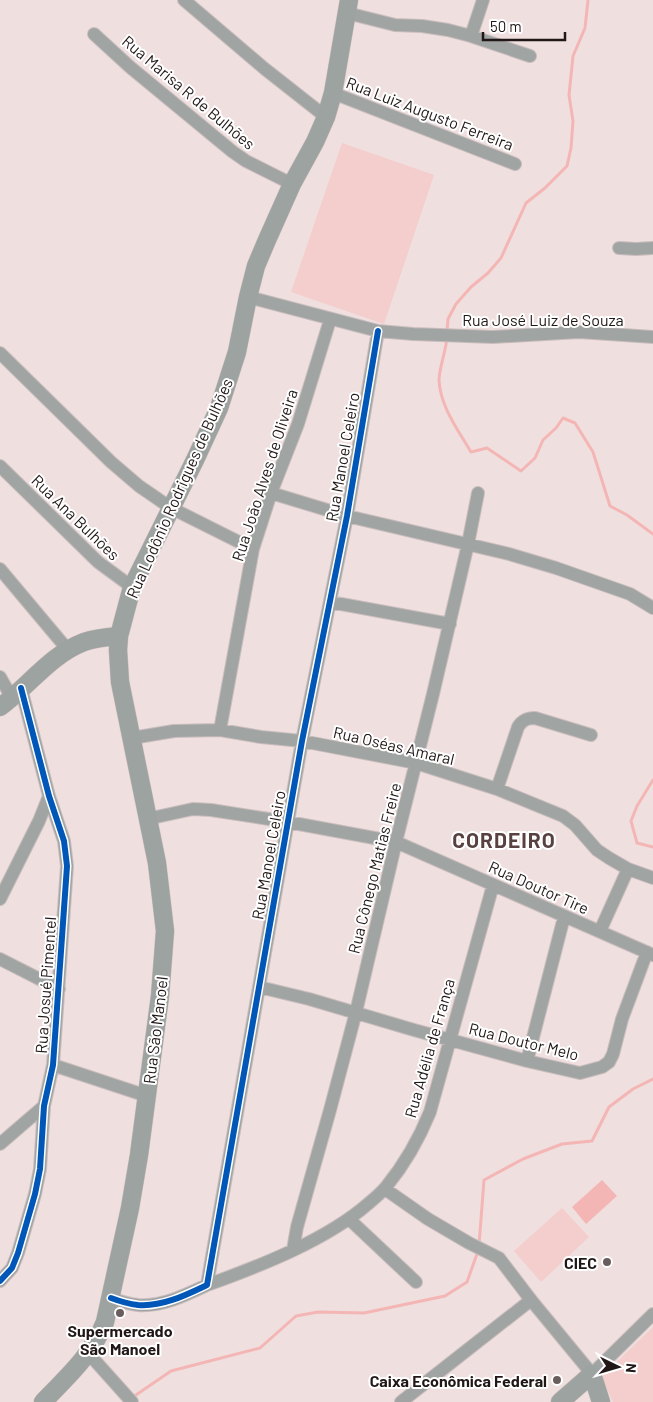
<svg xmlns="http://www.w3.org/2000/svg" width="653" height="1402" font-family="Barlow,sans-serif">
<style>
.green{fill:#f4cdcd}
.water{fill:#f4b6b5}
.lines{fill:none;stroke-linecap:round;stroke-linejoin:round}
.stream{stroke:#f4b6b5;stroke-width:3}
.street-casing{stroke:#c9bdbd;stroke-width:14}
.secondary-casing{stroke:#c9bdbd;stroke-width:19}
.street{stroke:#a0a5a4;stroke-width:12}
.secondary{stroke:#9da3a0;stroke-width:18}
.cycleway-casing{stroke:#fff;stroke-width:9}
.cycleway{stroke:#0057b8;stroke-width:6}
.poi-dot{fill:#695d5d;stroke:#fff;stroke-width:2}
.labels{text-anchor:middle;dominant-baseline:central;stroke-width:4;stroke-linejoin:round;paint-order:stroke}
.street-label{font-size:16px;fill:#211717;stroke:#fff}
.poi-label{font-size:16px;font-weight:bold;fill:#211717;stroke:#fff;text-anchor:end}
.district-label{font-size:21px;font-weight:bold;letter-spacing:1px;fill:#584140;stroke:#fff}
</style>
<rect width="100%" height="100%" fill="#f0dfdf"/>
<path class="green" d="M 342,143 L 434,175 L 384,324 L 291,292 Z
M 562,1208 L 589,1237 L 541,1282 L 514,1251 Z
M 653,1327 L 653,1402 L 613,1402 L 601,1377 Z"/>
<path class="water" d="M 602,1180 L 617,1196 L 586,1224 L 572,1207 Z"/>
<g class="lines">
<path class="stream" d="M 447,331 L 448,319 L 456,304 L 471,287 L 488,273 L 501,258 L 526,203 L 545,188 L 567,166 L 571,148 L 573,121 L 569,95 L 573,56 L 585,28 L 588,0
M 447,338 C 446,350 439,369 439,380 C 440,406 458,430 471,452 L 487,448 L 521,471 L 535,458 L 543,440 L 556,428 L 563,418 L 575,423 L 593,452 L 610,506 L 627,515 L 653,534
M 653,780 L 637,806 L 631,821 L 637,843 L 653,847
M 479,1245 L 484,1180 L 523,1159 L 562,1144 L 592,1141 L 609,1107 L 633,1089 L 653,1079
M 133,1397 L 171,1371 L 260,1348 L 296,1316 L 318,1312 L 364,1313 L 445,1296 L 467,1282 L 478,1251"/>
<defs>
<path id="street" d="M 184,0 L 265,69 L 326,117
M 347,13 L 395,25 L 422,26 L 448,30 L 471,36 L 530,56
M 94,34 L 130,67 L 233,152 L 246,161 L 292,184
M 471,36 L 483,0
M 333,93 L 515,164
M 619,248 L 636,249 L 653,248
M 248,297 L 378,331 L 413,334 L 493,337 L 579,332 L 653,337
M 0,353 L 111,462 L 139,486 L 171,508 L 253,549
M 0,466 L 98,562 L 132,587
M 271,493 L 347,516 L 509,554 L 556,568 L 630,594 L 653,608
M 0,569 L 68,650
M 330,602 L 450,624
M 0,677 L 12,698
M 220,730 L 253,549 L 271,493 L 298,424 L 330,320
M 132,738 L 174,731 L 220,730 L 261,737 L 302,741 L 416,763 L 497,789 L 563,816 L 575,825 L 597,850 L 609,858 L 628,869 L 653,878
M 497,789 L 518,727 C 522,720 527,718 535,718 L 591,735
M 147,819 L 193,809 L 211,810 L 288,822 L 396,842 L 653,955
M 0,899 L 39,821 L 49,796
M 600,931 L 628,869
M 0,959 L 59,989
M 259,987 L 309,999 L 414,1030 L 527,1061 L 580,1073 L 602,1067 L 609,1062 L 613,1054 L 622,1019 L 647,952
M 527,1061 L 564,917
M 53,1065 L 147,1096
M 0,1144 L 44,1106
M 385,1189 L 428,1219 L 469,1243 L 499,1258 L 531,1300 L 592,1374 L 653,1314
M 349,1219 L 416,1282
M 293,1250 L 297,1227 L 330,1110 L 356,1012 L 396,842 L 433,694 L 468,544 L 478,493
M 0,1281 L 12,1268 L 18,1253 L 35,1194 L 40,1169 L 44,1106 L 53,1065 L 67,866 L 64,841 L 49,796 L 21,688
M 207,1285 C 260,1266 327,1240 369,1203 C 375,1198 381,1193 386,1187 C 404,1165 419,1139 430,1112 L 493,885
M 111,1298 C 119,1301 129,1304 138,1305 C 162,1307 186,1295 207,1285 L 302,741 L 347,516 L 378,331
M 89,1354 L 132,1402
M 401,1402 L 531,1300"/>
<path id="secondary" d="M 0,707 C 29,686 50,655 84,642 C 95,638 107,637 119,636
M 43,1402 C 68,1376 91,1356 105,1322 L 130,1208 L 139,1155 L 160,996 L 165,931 L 157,863 L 120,682 L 118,650 L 119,636 L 132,587 L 195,460 L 219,408 L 237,352 L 248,297 L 256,266 L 267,240 L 292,184 L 315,142 L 326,117 L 333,93 L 349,0
M 560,1402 L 592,1374 L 601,1402"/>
</defs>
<use href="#street" class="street-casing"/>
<use href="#secondary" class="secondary-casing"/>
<use href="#street" class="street"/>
<use href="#secondary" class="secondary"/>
<defs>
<path id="cycleway" d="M 0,1281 L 12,1268 L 18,1253 L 35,1194 L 40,1169 L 44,1106 L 53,1065 L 67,866 L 64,841 L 49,796 L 21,688
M 111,1298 C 119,1301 129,1304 138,1305 C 162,1307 186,1295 207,1285 L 302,741 L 347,516 L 378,331"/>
</defs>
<use href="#cycleway" class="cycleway-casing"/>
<use href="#cycleway" class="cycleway"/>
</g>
<g class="poi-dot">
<circle cx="607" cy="1262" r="5"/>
<circle cx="120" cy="1313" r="5"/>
<circle cx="557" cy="1380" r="5"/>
</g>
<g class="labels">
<g class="street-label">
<text transform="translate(189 92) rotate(40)">Rua Marisa R de Bulhões</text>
<text transform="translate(430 113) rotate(21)">Rua Luiz Augusto Ferreira</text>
<text x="543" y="319">Rua José Luiz de Souza</text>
<text transform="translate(342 457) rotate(-80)">Rua Manoel Celeiro</text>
<text transform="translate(264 475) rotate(-72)">Rua João Alves de Oliveira</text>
<text transform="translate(179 488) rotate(-66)">Rua Lodônio Rodrigues de Bulhões</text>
<text transform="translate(76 517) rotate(44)">Rua Ana Bulhões</text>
<text transform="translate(394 745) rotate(13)">Rua Oséas Amaral</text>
<text transform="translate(268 855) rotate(-80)">Rua Manoel Celeiro</text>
<text transform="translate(374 868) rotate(-76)">Rua Cônego Matias Freire</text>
<text transform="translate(539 887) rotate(24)">Rua Doutor Tire</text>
<text transform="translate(45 985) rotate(-86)">Rua Josué Pimentel</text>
<text transform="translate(155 1030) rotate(-83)">Rua São Manoel</text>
<text transform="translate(524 1041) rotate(14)">Rua Doutor Melo</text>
<text transform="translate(429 1048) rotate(-74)">Rua Adélia de França</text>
</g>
<g class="poi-label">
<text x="597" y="1262">CIEC</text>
<text x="120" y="1330" text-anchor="middle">Supermercado<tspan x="120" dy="18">São Manoel</tspan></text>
<text x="547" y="1380">Caixa Econômica Federal</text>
</g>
<g class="district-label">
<text x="504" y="839">CORDEIRO</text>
</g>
</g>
<g transform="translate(618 1367) rotate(95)" stroke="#ffffff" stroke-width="4" paint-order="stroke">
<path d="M0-4L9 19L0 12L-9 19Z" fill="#211717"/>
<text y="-8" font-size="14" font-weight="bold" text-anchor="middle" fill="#211717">N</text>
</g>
<path d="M483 32v8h82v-8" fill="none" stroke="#211717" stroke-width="2.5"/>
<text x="490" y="32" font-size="15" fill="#211717" stroke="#ffffff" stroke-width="4" paint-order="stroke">50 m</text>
</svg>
